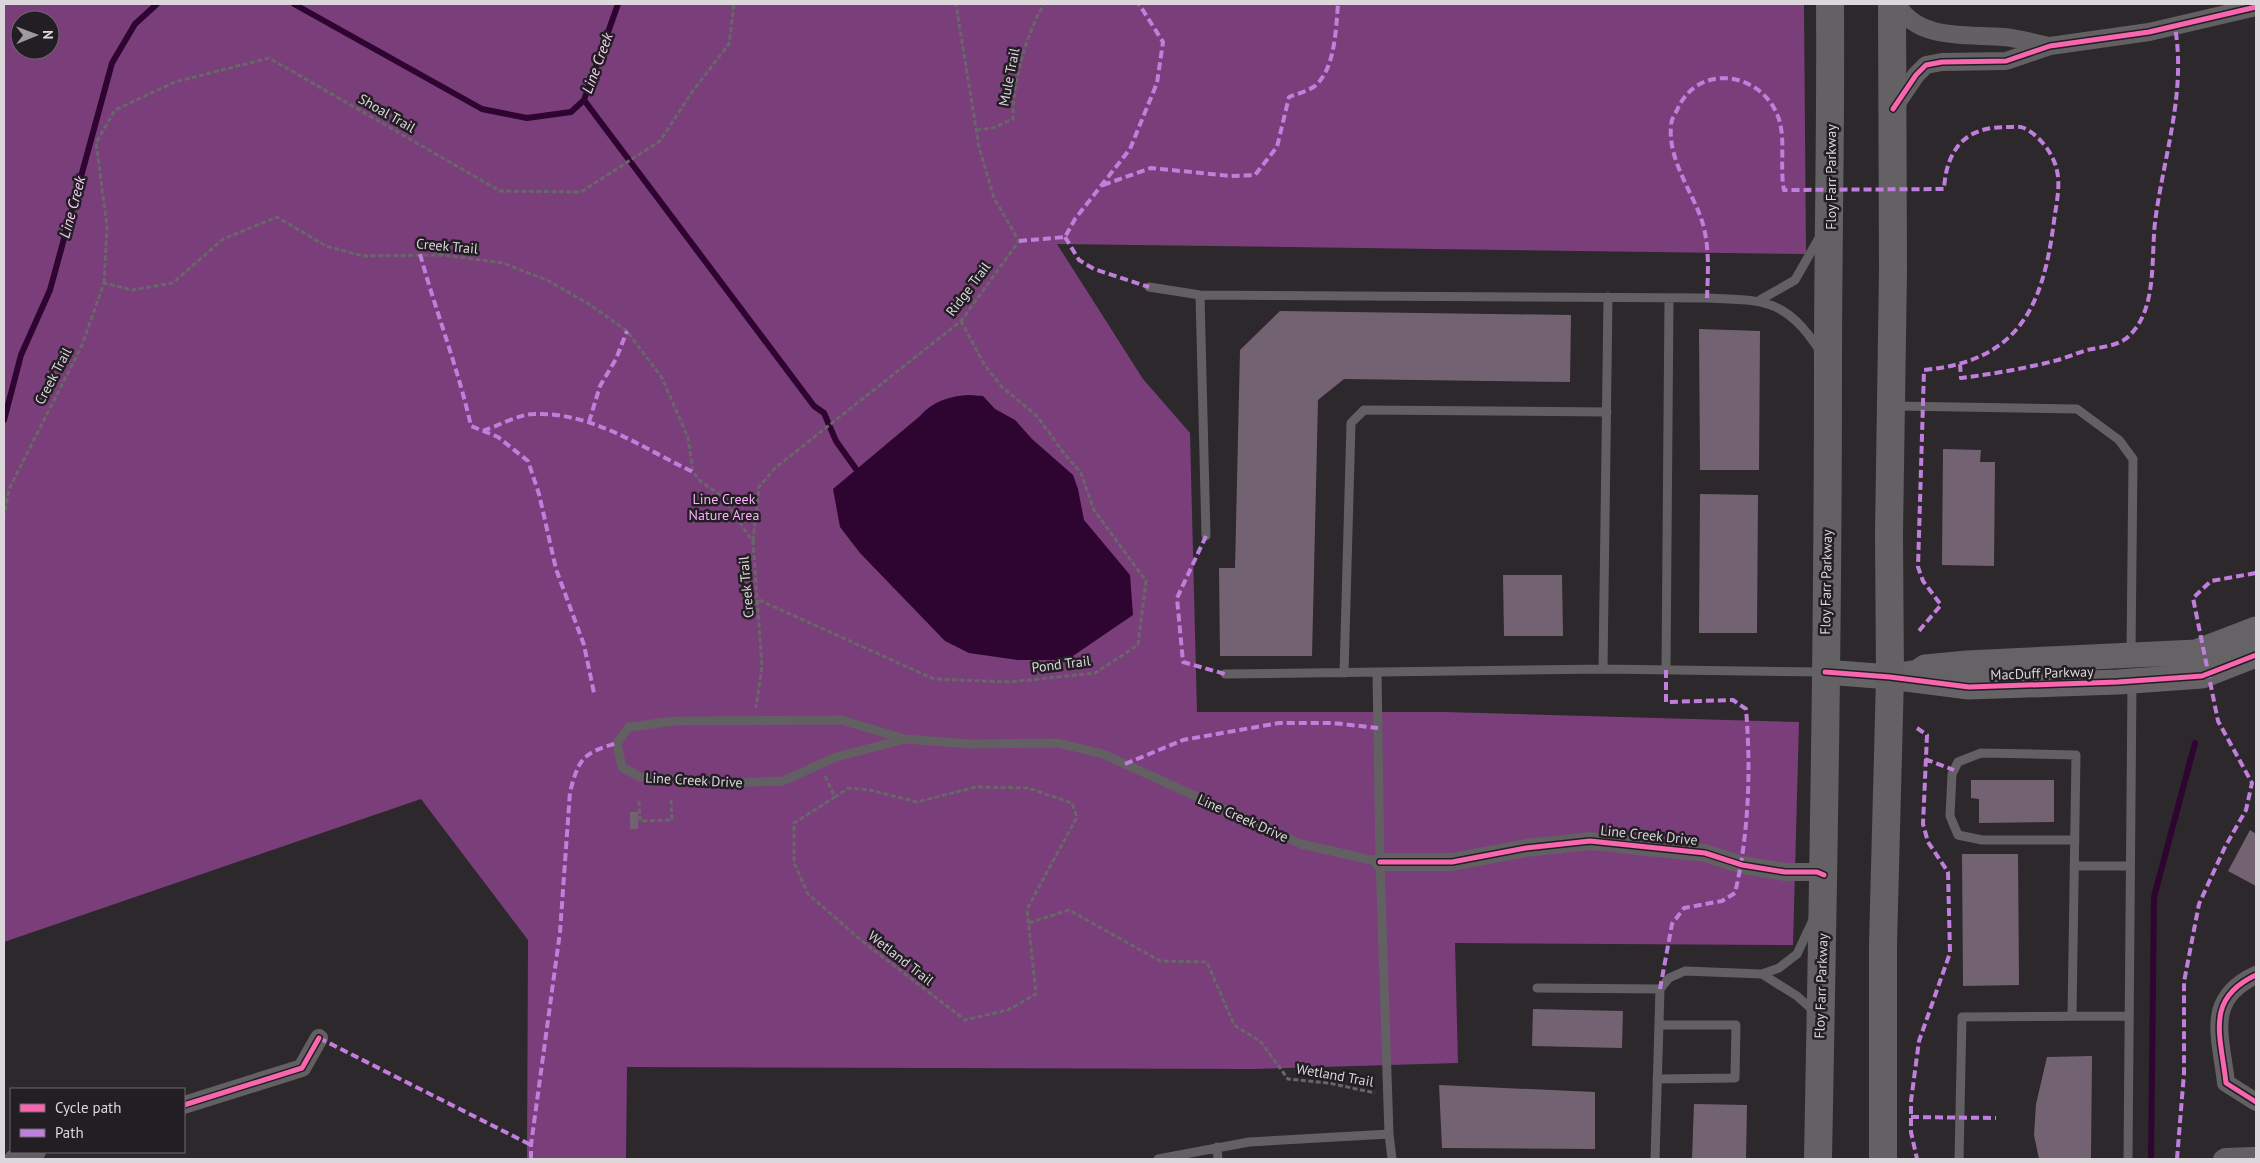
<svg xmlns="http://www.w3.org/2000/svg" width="2260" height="1163" font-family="'PT Sans',sans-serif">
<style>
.forest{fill:#7a3e7a;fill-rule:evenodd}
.water{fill:#2e0430}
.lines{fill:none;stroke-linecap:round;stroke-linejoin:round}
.stream{stroke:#2e0430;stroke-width:6}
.building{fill:#736372}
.path{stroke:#686668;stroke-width:3;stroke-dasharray:5 2.5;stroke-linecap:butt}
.lane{stroke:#626062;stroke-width:9}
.street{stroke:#626062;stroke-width:18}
.secondary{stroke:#656365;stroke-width:25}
.primary{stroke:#636163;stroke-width:28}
.quiet{stroke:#c07fdc;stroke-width:4;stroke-dasharray:8 4;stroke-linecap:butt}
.cycleway-casing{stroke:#231e23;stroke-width:8}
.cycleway{stroke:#f766af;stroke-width:5}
.labels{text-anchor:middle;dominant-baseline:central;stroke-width:5;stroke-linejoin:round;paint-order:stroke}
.street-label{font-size:14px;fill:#dbd7db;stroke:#231e23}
.park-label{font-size:14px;fill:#fbb0f9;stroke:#231e23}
.water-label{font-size:15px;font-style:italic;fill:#f6d0f4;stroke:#231e23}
</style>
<rect width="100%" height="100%" fill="#2c282c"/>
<path class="forest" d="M 4,4 L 1804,4 L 1806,254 L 1057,244 L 1143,379 L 1190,433 L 1197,712 L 1445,712 L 1799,722 L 1793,945 L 1455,943 L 1458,1063 L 1252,1069 L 627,1067 L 626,1159 L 527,1159 L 528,940 L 421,799 L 4,942 ZM 20,20 L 50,20 L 50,50 L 20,50 Z"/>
<path class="water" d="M 969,395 L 983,396 L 995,409 L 1015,420 L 1032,439 L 1073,475 L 1078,489 L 1084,520 L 1130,575 L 1133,615 L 1067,660 L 1018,660 L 969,653 L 945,641 L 860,553 L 840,527 L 833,489 L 920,416 C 933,401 950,396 969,395 Z"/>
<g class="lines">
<path class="stream" d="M 294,4 L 482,109 L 527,118 L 571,112 L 584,100 L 618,4
M 584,100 L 814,406 L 824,413 L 836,441 L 856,469
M 4,420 L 21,355 L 50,290 L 112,63 L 135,24 L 157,4
M 2151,1159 L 2154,897 L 2195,743"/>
</g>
<path class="building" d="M 1280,311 L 1571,315 L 1570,382 L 1344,379 L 1318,400 L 1312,656 L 1220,656 L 1219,568 L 1235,568 L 1240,350 Z
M 1699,329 L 1760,331 L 1759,470 L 1700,470 Z
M 1943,449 L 1981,450 L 1980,462 L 1995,462 L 1994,566 L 1942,565 Z
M 1700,494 L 1758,495 L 1757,633 L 1699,633 Z
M 1503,575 L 1562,575 L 1563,636 L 1504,636 Z
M 1971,780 L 2054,780 L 2054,822 L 1979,823 L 1979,799 L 1971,798 Z
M 630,812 L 638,812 L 638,829 L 630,829 Z
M 2250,830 L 2256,834 L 2256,886 L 2228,871 Z
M 1962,854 L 2018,854 L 2019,985 L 1963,986 Z
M 1533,1009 L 1623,1011 L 1622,1048 L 1532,1046 Z
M 2092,1056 L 2091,1159 L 2039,1159 L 2034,1135 L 2036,1104 L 2047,1057 Z
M 1439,1085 L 1595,1092 L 1595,1149 L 1442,1148 Z
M 1694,1104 L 1747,1105 L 1746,1159 L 1692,1159 Z"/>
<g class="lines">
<path class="path" d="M 976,130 L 993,128 L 1013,119 C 1012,84 1026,35 1044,4
M 104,283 L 107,226 L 96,143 L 115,110 L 175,82 L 269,58 L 500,191 L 581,192 L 660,141 L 692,92 L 729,44 L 734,4
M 4,518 L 9,489 L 82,345 L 104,283 L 132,290 L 173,283 L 223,239 L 277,217 L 326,246 L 363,256 L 442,255 L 503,263 L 549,281 L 592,306 L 627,331 L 662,378 L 688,438 L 693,472 L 700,481 L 722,496 L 753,542 L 762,667 L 756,708
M 753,541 L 759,487 L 775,468 L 961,321 L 1019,241 L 994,198 L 979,147 L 956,4
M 759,600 L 934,679 L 1010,682 L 1095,673 L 1138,645 L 1146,581 L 1094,510 L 1081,473 L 1063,452 L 1037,416 L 1002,387 L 984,364 L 961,321
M 825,776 L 835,797 L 849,788 L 870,790 L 917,802 L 976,787 L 1028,788 L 1072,803 L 1077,817 L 1027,909 L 1036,994 L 1008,1010 L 965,1020 L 862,941 L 808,894 L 794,863 L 794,823 L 835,797
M 639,801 L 640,821 L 672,820 L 671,799
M 1029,923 L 1069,910 L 1160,961 L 1207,962 L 1234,1025 L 1261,1042 L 1288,1079 L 1329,1083 L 1375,1093"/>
<path class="lane" d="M 1149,287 L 1200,295 L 1707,298 C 1765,300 1786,299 1820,351
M 1200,295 L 1206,536
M 1760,300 L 1795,280 L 1819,238
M 1894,406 L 2077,409 L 2119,440 L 2133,459 L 2131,655
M 1603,669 L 1608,297
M 1666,670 L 1669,298
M 1377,672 L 1380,862 L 1389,1134 L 1392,1159
M 1344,673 L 1351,423 L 1364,410 L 1607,412
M 1225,674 L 1603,669 L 1824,672
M 905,739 L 836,757 L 783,781 L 727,783 L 640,777 L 622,767 L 617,743 L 629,727 L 675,721 L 841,720 L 905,739 L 970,744 L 1058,743 L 1103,754 L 1301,844 L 1380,862
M 2074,866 L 2130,866
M 1762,974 L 1797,996 L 1815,1012
M 1537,988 L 1660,989
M 2072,1016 C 2074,929 2075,842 2076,755 L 1981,753 L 1958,762 L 1952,774 L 1950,816 L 1958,835 L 1982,840 L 2075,840
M 1657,1079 L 1735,1078 L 1736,1025 L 1659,1025
M 1217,1147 L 1218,1159
M 1158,1159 L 1249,1142 L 1389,1134
M 1655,1159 L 1660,989 L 1669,978 L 1685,971 L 1762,974 L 1779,968 L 1797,954 L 1813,920
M 1959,1159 L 1962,1017 L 2129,1016
M 2128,1159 L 2132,683"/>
<path class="street" d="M 1897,4 C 1918,41 1966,34 2003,37 C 2018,38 2034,43 2049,46
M 1893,109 L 1916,75 L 1926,65 L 1942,62 L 2006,61 L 2050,46 L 2149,32 L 2256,7
M 1380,862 L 1452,862 L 1526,848 L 1590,841 L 1705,853 L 1742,865 L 1785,872 L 1817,872 L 1824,875
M 2256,975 C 2204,999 2221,1036 2226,1083 L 2256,1102
M 184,1105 L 302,1068 L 319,1038
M 13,1159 L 37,1152
M 2222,1159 L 2225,1157 L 2255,1156"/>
<path class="secondary" d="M 1825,672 L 1890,677 L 1969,687 L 2118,682 L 2202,676 L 2256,655
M 1905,674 L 1918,672 L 1925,667 L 1967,663 L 2196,652 L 2256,629"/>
<path class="primary" d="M 1818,1159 C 1823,894 1828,629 1828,364 C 1828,244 1831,124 1830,4
M 1883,1159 L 1883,945 L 1890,677 L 1889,533 L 1893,271 L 1892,4"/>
<path class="quiet" d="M 1103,185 L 1151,168 L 1231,176 L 1255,175 L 1277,147 L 1289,97 C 1297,94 1308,91 1315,86 C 1335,69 1336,29 1338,4
M 1065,237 L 1079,260 L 1094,269 L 1149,287
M 1019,241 L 1065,237 L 1075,219 L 1130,149 L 1157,83 L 1163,42 L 1139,4
M 420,254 C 436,312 458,368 471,426 L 498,437 L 528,461 L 539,494 L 556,569 L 584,645 L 594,693
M 1707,298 C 1708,271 1710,244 1701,218 C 1690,188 1668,159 1671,125 C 1671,119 1676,113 1678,108 C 1699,63 1759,72 1777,114 C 1787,137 1779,165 1784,190 L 1944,189 C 1945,174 1948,159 1958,146 C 1971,130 1989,127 2009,127 C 2013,127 2019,126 2024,128 C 2035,133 2047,146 2052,157 C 2063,177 2057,199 2054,221 C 2043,307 2019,361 1924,370 L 1918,567 L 1923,581 L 1941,605 L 1918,632
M 1960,364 L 1961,378 C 1993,374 2027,368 2058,360 C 2068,357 2077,353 2087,350 C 2101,347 2120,346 2130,335 C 2159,306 2150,252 2156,215 C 2165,152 2186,91 2175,27
M 589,422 L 600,386 L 616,359 L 627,331
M 483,431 C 497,426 520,414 534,414 C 593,412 642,448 693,472
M 1206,536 L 1177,598 L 1183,662 L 1225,674
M 1917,728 L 1927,735 L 1923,824 L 1928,842 L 1948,872 L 1950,953 L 1919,1041 L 1911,1101 L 1911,1132 L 1917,1159
M 1925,759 L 1954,770
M 1125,764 L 1183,740 L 1279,723 L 1333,723 L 1378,728
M 1660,989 L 1672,924 L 1684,908 L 1722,901 L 1735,893 C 1749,834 1751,768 1746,709 L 1733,700 L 1666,702 L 1666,670
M 319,1038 L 531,1145
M 1911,1117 L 1996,1118
M 531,1159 L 531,1145 L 560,932 L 570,792 C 579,758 583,753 617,743
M 2177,1159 L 2184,1073 L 2184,982 L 2199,904 L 2225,847 L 2246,810 L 2252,783 L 2218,721 L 2193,598 L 2211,581 L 2256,573"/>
<defs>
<path id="cycleway" d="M 1893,109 L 1916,75 L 1926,65 L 1942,62 L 2006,61 L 2050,46 L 2149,32 L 2256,7
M 1825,672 L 1890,677 L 1969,687 L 2118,682 L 2202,676 L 2256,655
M 1380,862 L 1452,862 L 1526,848 L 1590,841 L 1705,853 L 1742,865 L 1785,872 L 1817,872 L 1824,875
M 2256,975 C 2204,999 2221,1036 2226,1083 L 2256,1102
M 184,1105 L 302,1068 L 319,1038"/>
</defs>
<use href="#cycleway" class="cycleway-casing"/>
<use href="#cycleway" class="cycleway"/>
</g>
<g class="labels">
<g class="street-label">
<text transform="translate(1009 77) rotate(-79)">Mule Trail</text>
<text transform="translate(387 113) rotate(30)">Shoal Trail</text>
<text transform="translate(1831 177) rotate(-90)">Floy Farr Parkway</text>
<text transform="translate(447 246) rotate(5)">Creek Trail</text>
<text transform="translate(968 289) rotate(-53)">Ridge Trail</text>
<text transform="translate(53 376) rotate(-62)">Creek Trail</text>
<text transform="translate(1826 582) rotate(-89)">Floy Farr Parkway</text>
<text transform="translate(746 587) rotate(-95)">Creek Trail</text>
<text transform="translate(1061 664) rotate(-7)">Pond Trail</text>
<text transform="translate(2042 673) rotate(-2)">MacDuff Parkway</text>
<text transform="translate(694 780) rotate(3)">Line Creek Drive</text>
<text transform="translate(1243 818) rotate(24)">Line Creek Drive</text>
<text transform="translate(1649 835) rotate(6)">Line Creek Drive</text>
<text transform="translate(901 958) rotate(38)">Wetland Trail</text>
<text transform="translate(1821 986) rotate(-88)">Floy Farr Parkway</text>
<text transform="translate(1335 1075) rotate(10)">Wetland Trail</text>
</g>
<g class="park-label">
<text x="724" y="499">Line Creek<tspan x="724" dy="16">Nature Area</tspan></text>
</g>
<g class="water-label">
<text transform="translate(597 63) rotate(-70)">Line Creek</text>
<text transform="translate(72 207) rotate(-75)">Line Creek</text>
</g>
</g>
<rect width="2260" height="1163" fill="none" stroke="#dbd7db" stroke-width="10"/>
<rect x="10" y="1088" width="175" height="65" fill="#231e23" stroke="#6d686d"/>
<rect x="20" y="1104" width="25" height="8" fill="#f766af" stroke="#6d686d"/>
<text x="55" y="1113" font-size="15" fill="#dbd7db">Cycle path</text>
<rect x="20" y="1129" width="25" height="8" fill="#c07fdc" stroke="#6d686d"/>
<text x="55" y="1138" font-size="15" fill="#dbd7db">Path</text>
<g transform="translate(35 35) rotate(89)"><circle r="24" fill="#231e23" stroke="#6d686d"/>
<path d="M0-4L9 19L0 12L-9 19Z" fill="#9e9a9e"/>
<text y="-8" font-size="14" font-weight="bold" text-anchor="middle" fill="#dbd7db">N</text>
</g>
</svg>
